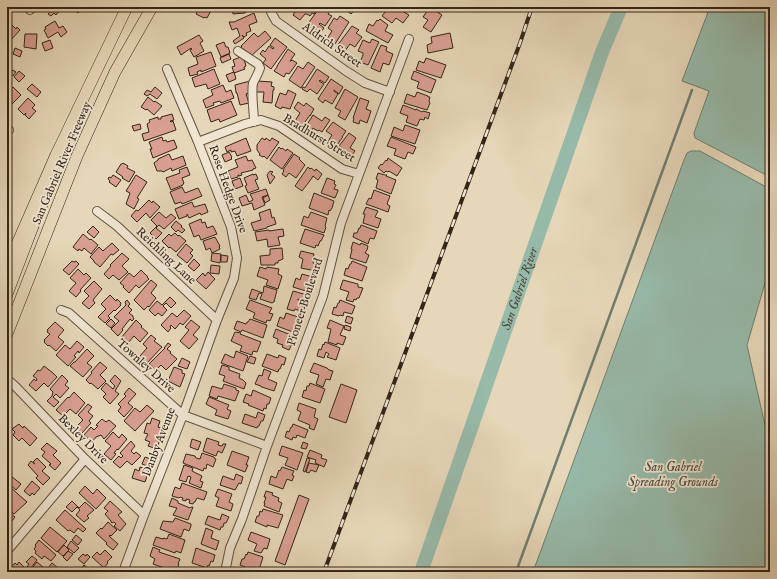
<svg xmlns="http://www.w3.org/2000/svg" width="777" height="579" font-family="'IM FELL English',serif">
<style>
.water{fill:#97baaa;stroke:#6f7e70}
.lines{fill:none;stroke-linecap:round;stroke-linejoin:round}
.stream{stroke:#6f7e70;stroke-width:2.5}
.river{stroke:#97baaa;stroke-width:14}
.building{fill:#d99f91;stroke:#342519}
.minor-casing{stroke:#605241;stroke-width:10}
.highway-casing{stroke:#342519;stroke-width:12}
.minor{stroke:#efe5d1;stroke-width:8}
.highway{stroke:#e6d7b8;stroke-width:11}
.rail-casing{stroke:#342519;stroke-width:4}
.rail{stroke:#efe5d1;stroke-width:2.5;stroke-dasharray:8;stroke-linecap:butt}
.labels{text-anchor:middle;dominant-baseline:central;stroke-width:3.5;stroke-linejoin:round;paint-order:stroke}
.street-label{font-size:12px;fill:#342519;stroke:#efe5d1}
.water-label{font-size:13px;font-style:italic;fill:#4d4a3d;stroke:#efe5d1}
</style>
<rect width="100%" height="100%" fill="#e6d7b8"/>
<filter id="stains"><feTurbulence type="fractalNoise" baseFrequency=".005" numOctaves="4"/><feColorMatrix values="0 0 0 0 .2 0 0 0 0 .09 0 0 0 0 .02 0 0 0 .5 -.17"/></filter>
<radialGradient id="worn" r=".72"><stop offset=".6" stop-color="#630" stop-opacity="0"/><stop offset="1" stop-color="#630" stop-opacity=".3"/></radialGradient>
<path class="water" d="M 710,7 L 770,7 L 770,177 L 695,138 L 694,133 L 709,91 L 682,81 Z
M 691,151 L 700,151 L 770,189 L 770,266 L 747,345 L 770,448 L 770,572 L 533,572 L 684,160 L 687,153 Z"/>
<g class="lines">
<path class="stream" d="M 516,572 L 692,90"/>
<path class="river" id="s1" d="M 421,572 L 602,52 L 621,7"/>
</g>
<path class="building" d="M 53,7 L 57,7 L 60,10 L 56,15 L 54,13 L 51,16 L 48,14 L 51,11 L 50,10 Z
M 71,7 L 83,7 L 78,13 Z
M 200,7 L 213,7 L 207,18 L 205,17 L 204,18 L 196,14 Z
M 223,7 L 250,7 L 251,11 L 245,12 L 245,13 L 233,14 L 232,7 L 223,9 Z
M 286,7 L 296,7 L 293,12 Z
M 298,7 L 317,7 L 315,9 L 316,10 L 314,14 L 312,13 L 310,16 L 307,14 L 305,14 L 300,20 L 293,15 Z
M 320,7 L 326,7 L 330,10 L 328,14 L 332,16 L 325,26 L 320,23 L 319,24 L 324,28 L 320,33 L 307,25 Z
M 342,7 L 357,7 L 351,14 Z
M 389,7 L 395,7 L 409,15 L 403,23 L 396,18 L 392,23 L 382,16 Z
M 410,7 L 421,7 L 420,11 Z
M 430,7 L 442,15 L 431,32 L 423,27 L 428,20 L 423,17 Z
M 254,13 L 257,22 L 249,25 L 251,31 L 246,33 L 247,35 L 244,37 L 242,35 L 244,38 L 235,44 L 233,41 L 240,36 L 237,28 L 232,30 L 229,22 L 234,22 Z
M 340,16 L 349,22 L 335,44 L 327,39 L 332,31 L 328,28 L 334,18 L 337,20 Z
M 380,19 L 388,25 L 385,31 L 393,35 L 388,43 L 366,31 L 369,24 L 373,26 L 377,20 L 378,21 Z
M 55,21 L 59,28 L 63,26 L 67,32 L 61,37 L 58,32 L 48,38 L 44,30 L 46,29 L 45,27 Z
M 11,24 L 16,29 L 17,27 L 20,30 L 9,42 L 7,41 L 7,28 Z
M 352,26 L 359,30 L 356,33 L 362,37 L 355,47 L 350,44 L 345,51 L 337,46 Z
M 265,31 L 271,38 L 251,56 L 244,49 L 242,50 L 240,49 L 242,47 L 241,46 L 254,33 L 258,37 Z
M 450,33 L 453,48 L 428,53 L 427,45 L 432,43 L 431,37 Z
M 25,34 L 37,34 L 36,49 L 24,47 Z
M 199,35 L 203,41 L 200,43 L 204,51 L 194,57 L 190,50 L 192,49 L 191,48 L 181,55 L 177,47 Z
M 275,38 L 287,47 L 271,69 L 263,63 L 266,59 L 260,54 L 263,50 L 265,52 L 269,46 L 273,49 L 274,48 L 270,45 Z
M 372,39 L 379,42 L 368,65 L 360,62 L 363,55 L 363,53 L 358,51 L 363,40 L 370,43 Z
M 50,40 L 53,48 L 45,51 L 42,43 Z
M 224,42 L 226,47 L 228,47 L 230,53 L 221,57 L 216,45 Z
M 381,45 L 387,47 L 386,51 L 393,54 L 389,65 L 383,63 L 380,72 L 371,68 Z
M 15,48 L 22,51 L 20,57 L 13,54 Z
M 288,49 L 295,54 L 290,61 L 291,61 L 292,60 L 297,63 L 289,74 L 286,73 L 284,77 L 274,71 L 277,67 L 277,66 Z
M 211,52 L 216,66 L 201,72 L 201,70 L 197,72 L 198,74 L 190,76 L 188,68 L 198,64 L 196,57 Z
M 229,54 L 231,59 L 222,63 L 220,58 Z
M 243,56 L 246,66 L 244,67 L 245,69 L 234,73 L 232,67 L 235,66 L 233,60 Z
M 426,58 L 446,65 L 441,78 L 416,70 L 419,61 L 424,63 Z
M 7,60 L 11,64 L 7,68 Z
M 308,62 L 315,67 L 301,88 L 289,80 L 298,66 L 303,69 Z
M 214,69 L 220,84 L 208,89 L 206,84 L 195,87 L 192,78 Z
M 317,69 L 329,77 L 325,83 L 320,80 L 319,81 L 324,84 L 317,94 L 310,89 L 307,92 L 302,89 L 303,87 L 305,88 Z
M 13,70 L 16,72 L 13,76 L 10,73 Z
M 19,71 L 25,76 L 19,82 L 14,77 Z
M 414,71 L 436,80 L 431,93 L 417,88 L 419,82 L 411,79 Z
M 234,72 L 236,79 L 229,82 L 226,75 Z
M 331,79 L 343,87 L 339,94 L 334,90 L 334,91 L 338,94 L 332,104 L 325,100 L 323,103 L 318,99 Z
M 250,81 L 252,92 L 246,94 L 249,103 L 240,105 L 237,93 L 236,93 L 236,92 L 235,85 Z
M 257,81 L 272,82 L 271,86 L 274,87 L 274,90 L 273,90 L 272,103 L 263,102 L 264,92 L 256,92 Z
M 32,84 L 41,92 L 37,97 L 27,89 Z
M 223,85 L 226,92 L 231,90 L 234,98 L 221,103 L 220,101 L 213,103 L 214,105 L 206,108 L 203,100 L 213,95 L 211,90 Z
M 13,87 L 21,95 L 12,104 L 7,100 L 7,90 L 9,92 Z
M 155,87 L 162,93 L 157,99 L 150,94 L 147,96 L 144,94 L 147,90 L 151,92 Z
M 345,89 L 358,97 L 345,120 L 338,116 L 341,111 L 335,108 Z
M 288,90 L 296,94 L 290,109 L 282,107 L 281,109 L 275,106 L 280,93 L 286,95 Z
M 417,92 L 428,96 L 428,97 L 430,97 L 429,101 L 430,103 L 427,110 L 404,103 L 407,94 L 415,97 Z
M 148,97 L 154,102 L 155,101 L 162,106 L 154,115 L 147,109 L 146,110 L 141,107 Z
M 28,98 L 35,105 L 32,108 L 36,111 L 29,119 L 25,115 L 26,113 L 24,115 L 18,109 Z
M 360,98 L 369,101 L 366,109 L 371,111 L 367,123 L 360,120 L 359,124 L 353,122 L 354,118 L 353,118 Z
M 231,101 L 237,115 L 220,122 L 219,119 L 211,122 L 207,110 Z
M 298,102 L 304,106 L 306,103 L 314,109 L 310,116 L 310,115 L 302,126 L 295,121 L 300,113 L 294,108 Z
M 403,105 L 416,110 L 416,109 L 422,112 L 423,111 L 430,113 L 428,119 L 425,117 L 424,120 L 420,119 L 417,126 L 406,122 L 408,116 L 400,113 Z
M 172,114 L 174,120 L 170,121 L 171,122 L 173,121 L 176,130 L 144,141 L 142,134 L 149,132 L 147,124 L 150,122 L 149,120 L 158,117 L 158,119 L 161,119 L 161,117 Z
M 313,115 L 322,121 L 325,117 L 330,120 L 322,132 L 319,130 L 318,131 L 313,128 L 311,132 L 305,128 Z
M 333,122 L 346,131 L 342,137 L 343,137 L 342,138 L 335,148 L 327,143 L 332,135 L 326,131 Z
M 140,124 L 141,129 L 134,131 L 132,126 Z
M 405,125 L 420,130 L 415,144 L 391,136 L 394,127 L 403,131 Z
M 349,133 L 356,138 L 350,148 L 355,151 L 350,158 L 345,155 L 345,154 L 346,152 L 341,149 L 342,148 L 339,146 Z
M 162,137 L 163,141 L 166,140 L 167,142 L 174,140 L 177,148 L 153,158 L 150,149 L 152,149 L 149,142 Z
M 391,137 L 416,147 L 413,154 L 408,152 L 405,159 L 394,155 L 396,149 L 387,146 Z
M 246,138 L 251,151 L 237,156 L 235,151 L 231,152 L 231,150 L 227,152 L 225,147 Z
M 262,138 L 265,140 L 266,138 L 270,141 L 272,138 L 279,142 L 267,159 L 264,156 L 263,157 L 259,155 L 260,154 L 257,150 L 257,145 Z
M 279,147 L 281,149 L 282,148 L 286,151 L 287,149 L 293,153 L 282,169 L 270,160 Z
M 229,152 L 232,157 L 231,158 L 232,159 L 225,162 L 222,155 Z
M 169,154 L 172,160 L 183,156 L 186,165 L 172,171 L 171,168 L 163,172 L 162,171 L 157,171 L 154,163 L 158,160 L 158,159 Z
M 294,154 L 300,158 L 299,159 L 305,165 L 296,178 L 289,173 L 286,177 L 282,174 L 284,171 L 283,170 Z
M 246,156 L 248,161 L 252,160 L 256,168 L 253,169 L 253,170 L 241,173 L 242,175 L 239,176 L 239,175 L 238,175 L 238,177 L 231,179 L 228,171 L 238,167 L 235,160 Z
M 388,158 L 402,168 L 397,176 L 389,171 L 388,172 L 386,171 L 384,173 L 378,168 L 381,164 L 382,165 L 386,160 L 387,161 Z
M 123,163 L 128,166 L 127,168 L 135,172 L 129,182 L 122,178 L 123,177 L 116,172 L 121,164 L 122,164 Z
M 187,167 L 190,175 L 182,178 L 184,183 L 183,184 L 183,185 L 171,190 L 166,178 L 180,173 L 179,170 Z
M 308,167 L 310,169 L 311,168 L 315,171 L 316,169 L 322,174 L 318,180 L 313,176 L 312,178 L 302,191 L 295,186 Z
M 270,171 L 273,172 L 271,174 L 275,177 L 270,184 L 267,175 Z
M 378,173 L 385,175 L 387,175 L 386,176 L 396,180 L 391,194 L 376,188 L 378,180 L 376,179 Z
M 253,174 L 253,175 L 256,174 L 258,179 L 255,180 L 259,189 L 248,193 L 245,186 L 247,185 L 244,178 Z
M 113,175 L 121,180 L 116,187 L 109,182 L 110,181 L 108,179 L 109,177 L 111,178 Z
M 136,175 L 147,182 L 137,198 L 139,199 L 134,209 L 126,204 L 130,193 L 126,191 Z
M 240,178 L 243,186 L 235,189 L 232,181 Z
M 327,178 L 335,181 L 334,184 L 336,185 L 334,189 L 338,190 L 338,191 L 335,198 L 321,193 Z
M 182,187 L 185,193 L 198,188 L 202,196 L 182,204 L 181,202 L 175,204 L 170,192 Z
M 266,189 L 268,195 L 262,197 L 265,205 L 254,210 L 252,203 L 242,206 L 239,198 L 246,195 L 249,202 L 253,200 L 250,194 Z
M 374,190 L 390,196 L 387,204 L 390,206 L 388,212 L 366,204 L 369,198 L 371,199 Z
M 314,193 L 334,201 L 332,208 L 330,211 L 329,210 L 328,215 L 309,208 Z
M 268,195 L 270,200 L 265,203 L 263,198 Z
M 149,200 L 152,203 L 153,201 L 160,207 L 150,218 L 146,213 L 137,222 L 131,216 L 136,210 L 138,211 Z
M 192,202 L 194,207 L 205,204 L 208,212 L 201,215 L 200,213 L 189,218 L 187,214 L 187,216 L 179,219 L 175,209 Z
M 366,207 L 378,211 L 375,217 L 381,219 L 378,228 L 363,223 L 365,214 L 363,214 Z
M 270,209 L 272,218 L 274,217 L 276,224 L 267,227 L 267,228 L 254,231 L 251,223 L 261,220 L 259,213 Z
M 159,212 L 166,218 L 171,214 L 176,218 L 164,229 L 159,225 L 156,228 L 162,233 L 156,239 L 150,233 L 157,226 L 151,220 Z
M 311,212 L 327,218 L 325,226 L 326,227 L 324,233 L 301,225 L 304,216 L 308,218 Z
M 201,219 L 202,223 L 205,222 L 207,228 L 213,226 L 217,234 L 201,240 L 199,235 L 194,237 L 189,224 Z
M 176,221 L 182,226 L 181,227 L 185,230 L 182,233 L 178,230 L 176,232 L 171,227 Z
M 361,225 L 377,231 L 374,239 L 370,238 L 368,244 L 353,237 L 354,233 L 357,233 L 359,228 L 360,228 Z
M 93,226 L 99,232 L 94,238 L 87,232 Z
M 283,229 L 284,236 L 278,237 L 280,245 L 268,247 L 267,239 L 257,241 L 255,232 L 269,230 L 269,231 Z
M 305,229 L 324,235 L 321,241 L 320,241 L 318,246 L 316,245 L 315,248 L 300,243 Z
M 175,233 L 178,236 L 179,235 L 186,241 L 176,252 L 170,247 L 169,248 L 162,241 L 169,234 L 171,236 Z
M 83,234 L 90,240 L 91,239 L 98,245 L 91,254 L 84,248 L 82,251 L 79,249 L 78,251 L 73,247 Z
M 215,237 L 220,246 L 219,246 L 220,249 L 212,253 L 210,248 L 206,250 L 203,241 Z
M 353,242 L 360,245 L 361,243 L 368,246 L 367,250 L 365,253 L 369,255 L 366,263 L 350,258 L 352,249 L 351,249 Z
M 112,243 L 119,250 L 113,255 L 111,254 L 100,267 L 94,262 L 94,261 L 90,257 L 99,247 L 103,251 Z
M 186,244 L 193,250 L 190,253 L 193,256 L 187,263 L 177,255 Z
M 282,248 L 283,259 L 278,261 L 278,263 L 275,263 L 275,265 L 261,265 L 260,256 L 270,255 L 270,249 Z
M 301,251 L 314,254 L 313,258 L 314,258 L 313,263 L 318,264 L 316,271 L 301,268 L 303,259 L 299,257 Z
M 122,253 L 129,259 L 122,266 L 128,272 L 119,280 L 113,275 L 109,279 L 104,274 L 111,266 L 110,265 Z
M 212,253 L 221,254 L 220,263 L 211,261 Z
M 221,255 L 228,256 L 227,262 L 221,262 Z
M 194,259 L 200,265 L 194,271 L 188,266 Z
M 72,261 L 74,262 L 76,261 L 79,264 L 69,275 L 63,270 Z
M 352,261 L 367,267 L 362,281 L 344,275 L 346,268 L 348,269 L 350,264 L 351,264 Z
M 211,265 L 220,266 L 219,274 L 210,273 Z
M 260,267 L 266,269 L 267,267 L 279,269 L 278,274 L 282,276 L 278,289 L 266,285 L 268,280 L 257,276 Z
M 78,269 L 84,275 L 86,273 L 91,278 L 80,290 L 81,291 L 76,297 L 69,291 L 76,283 L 70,278 Z
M 141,270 L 148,277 L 147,277 L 149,279 L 139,288 L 136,285 L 129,293 L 123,287 L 124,286 L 120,283 L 129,273 L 134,277 Z
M 208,272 L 215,279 L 206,289 L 196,280 L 203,273 L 205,276 Z
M 302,274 L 316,278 L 314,284 L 313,284 L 309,292 L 293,287 L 296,278 L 300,280 Z
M 151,280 L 157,285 L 151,293 L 156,298 L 149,307 L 148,306 L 144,310 L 134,300 Z
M 343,280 L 358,284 L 358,287 L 363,288 L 359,298 L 357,298 L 356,300 L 354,299 L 353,302 L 346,300 L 349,292 L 340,289 Z
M 94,281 L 102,289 L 93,300 L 95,303 L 89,309 L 82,303 L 89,296 L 84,291 Z
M 264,286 L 277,290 L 274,302 L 272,303 L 260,299 L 262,294 L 259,293 L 256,300 L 249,298 L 252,289 L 263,293 Z
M 293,291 L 307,295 L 305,302 L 298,299 L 298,300 L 306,303 L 303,312 L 295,309 L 294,311 L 287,309 Z
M 110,295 L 116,301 L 117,299 L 121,303 L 120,305 L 121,305 L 115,311 L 114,310 L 108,316 L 110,318 L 105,323 L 98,317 L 106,309 L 101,304 Z
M 170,297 L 176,303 L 171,308 L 166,303 L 163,306 L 167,310 L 162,316 L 158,313 L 155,316 L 149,310 L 157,301 L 162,305 Z
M 127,300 L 130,304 L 128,306 L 132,310 L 129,313 L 133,316 L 133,317 L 134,319 L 132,321 L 130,319 L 122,329 L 123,330 L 118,336 L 111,329 L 119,321 L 114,317 L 126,305 L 125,302 Z
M 250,300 L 272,308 L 269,313 L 273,314 L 270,321 L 267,320 L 266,323 L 253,318 L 255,313 L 246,309 Z
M 340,300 L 355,306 L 352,314 L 344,312 L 343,316 L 340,315 L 339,316 L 332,314 L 334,307 L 336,308 L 338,303 L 339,303 Z
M 184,310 L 191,316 L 183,325 L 180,323 L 175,329 L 171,325 L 170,327 L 171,328 L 168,332 L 161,325 L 172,313 L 177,317 Z
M 286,313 L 301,318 L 299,325 L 297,324 L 295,329 L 294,329 L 293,332 L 277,326 L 280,317 L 284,319 Z
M 347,316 L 353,318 L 351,324 L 345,322 Z
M 111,319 L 115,323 L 111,328 L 106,324 Z
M 250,319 L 267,325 L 263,338 L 242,330 L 241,332 L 234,329 L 237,321 L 246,324 L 247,322 L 248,322 Z
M 136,320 L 142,326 L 141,327 L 148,333 L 140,342 L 134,336 L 127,344 L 121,338 Z
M 191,320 L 200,327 L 193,335 L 198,339 L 189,349 L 180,341 L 189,330 L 185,327 Z
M 330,320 L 344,326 L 340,335 L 346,337 L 343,345 L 337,343 L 337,345 L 328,342 L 331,329 L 327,328 Z
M 55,322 L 64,330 L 58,337 L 64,342 L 56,351 L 49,345 L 48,346 L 44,342 L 45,341 L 44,340 L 50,334 L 47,332 L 48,330 L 47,330 Z
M 345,325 L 351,327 L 350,331 L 344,329 Z
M 276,329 L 291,335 L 290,338 L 292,338 L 290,343 L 292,344 L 289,350 L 282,347 L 283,345 L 277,343 L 278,339 L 273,337 Z
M 235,332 L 241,333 L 240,334 L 261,342 L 257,352 L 253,351 L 252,355 L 240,351 L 242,346 L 231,341 Z
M 151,335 L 156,339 L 154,341 L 162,347 L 147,363 L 140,356 L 147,348 L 143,344 Z
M 77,341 L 84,347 L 79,353 L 78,351 L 74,356 L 76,357 L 68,366 L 56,355 L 65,345 L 70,349 Z
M 325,342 L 340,348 L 336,360 L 327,357 L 329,354 L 326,352 L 324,358 L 317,356 L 319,349 L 321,350 L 323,344 L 324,345 Z
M 168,343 L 171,345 L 167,349 L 171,352 L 170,353 L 177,359 L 166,370 L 161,365 L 156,370 L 149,364 L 165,348 L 164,348 Z
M 87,349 L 94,356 L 87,363 L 92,367 L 83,377 L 70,366 L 74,362 L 75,362 Z
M 236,351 L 248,356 L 243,371 L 221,363 L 225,354 L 234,358 Z
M 267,354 L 278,358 L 279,355 L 286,358 L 284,365 L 282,364 L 280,369 L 279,369 L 278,372 L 262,366 Z
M 250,356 L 256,358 L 254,364 L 247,362 Z
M 182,358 L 190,362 L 187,369 L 178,366 Z
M 100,362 L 107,368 L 100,375 L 106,381 L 98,389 L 91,383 L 90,384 L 86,380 L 92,373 L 91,372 Z
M 314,363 L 327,368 L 329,370 L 333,371 L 330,380 L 326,379 L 323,387 L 316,384 L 319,375 L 310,372 Z
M 222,365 L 229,367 L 229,370 L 240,374 L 239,378 L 243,380 L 246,383 L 244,389 L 223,381 L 225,376 L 219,374 Z
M 44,366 L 53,373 L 57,377 L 48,387 L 44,383 L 36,391 L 29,385 L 34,379 L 36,381 L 37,379 L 33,376 L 38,370 L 40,371 Z
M 174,367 L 182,370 L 182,373 L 185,374 L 180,387 L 168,381 Z
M 264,369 L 271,372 L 268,379 L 277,383 L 274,391 L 262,387 L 261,387 L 261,386 L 255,384 L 259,375 L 262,376 Z
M 62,375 L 68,381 L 65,385 L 69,388 L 60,398 L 56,394 L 53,397 L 59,402 L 54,407 L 47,401 L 52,396 L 53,392 L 50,389 Z
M 115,375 L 121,381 L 115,391 L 119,394 L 110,404 L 103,397 L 106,394 L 101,389 L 106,383 L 113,389 L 115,386 L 110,381 Z
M 310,383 L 325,389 L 320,403 L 302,397 L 304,390 L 306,391 L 307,386 L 309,386 Z
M 224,384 L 236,388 L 236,390 L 239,391 L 235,401 L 218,396 L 217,399 L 209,396 L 212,386 L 222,389 Z
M 341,384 L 357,390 L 346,423 L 329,417 Z
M 129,388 L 136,394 L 128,403 L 133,407 L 124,417 L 118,411 L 121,407 L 118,404 L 126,396 L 124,394 Z
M 253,390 L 271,398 L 269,404 L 267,404 L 266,409 L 264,408 L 263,411 L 248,405 L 249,404 L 243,402 L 246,394 L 251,396 Z
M 74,392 L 85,403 L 76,414 L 70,409 L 63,416 L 56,410 L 68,397 L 69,398 Z
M 209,397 L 229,405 L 227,409 L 231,411 L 228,419 L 215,415 L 217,410 L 206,404 Z
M 299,403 L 316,409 L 314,417 L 318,419 L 314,430 L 309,428 L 310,425 L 298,420 L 301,412 L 297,410 Z
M 88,404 L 92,407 L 88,412 L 93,416 L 89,421 L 91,423 L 82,433 L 76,427 L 83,420 L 78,415 Z
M 147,405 L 154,411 L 135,431 L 124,421 L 135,408 L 140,412 Z
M 258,412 L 265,415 L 263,421 L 261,421 L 259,426 L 258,426 L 257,428 L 242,423 L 245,414 L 256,418 Z
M 152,418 L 160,421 L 158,427 L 163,429 L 158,446 L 155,445 L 154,448 L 148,446 L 150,442 L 145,440 L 148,434 L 144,433 L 147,423 L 150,424 Z
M 102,419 L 106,422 L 109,420 L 116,426 L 104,439 L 101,435 L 96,437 L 92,442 L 84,435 L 91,427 L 94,430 L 98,426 L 96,425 Z
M 19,424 L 23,428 L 24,426 L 37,438 L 30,446 L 22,438 L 19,441 L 13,435 L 15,432 L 12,429 Z
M 293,424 L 308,430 L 305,438 L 297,435 L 296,438 L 293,437 L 292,440 L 285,437 L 287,431 L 289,432 L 291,427 L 292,427 Z
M 113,432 L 119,438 L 122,434 L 127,439 L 118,450 L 117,449 L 114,453 L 116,454 L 111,460 L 104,454 L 111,446 L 105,441 Z
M 207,438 L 219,442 L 218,445 L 222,446 L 223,444 L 226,444 L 222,453 L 218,451 L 216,456 L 203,451 Z
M 192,439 L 201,442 L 198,450 L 190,447 Z
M 131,441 L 135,446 L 131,451 L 134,454 L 136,452 L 141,456 L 132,465 L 127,461 L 120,468 L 113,462 L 119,456 L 121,458 L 123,456 L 120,453 Z
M 303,442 L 308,444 L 306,449 L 301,448 Z
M 47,443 L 57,451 L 53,455 L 61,463 L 55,470 L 49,465 L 51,464 L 42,456 L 45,452 L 41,449 Z
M 282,446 L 303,453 L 297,470 L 285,465 L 288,458 L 279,455 Z
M 310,450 L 322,455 L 321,458 L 327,460 L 324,467 L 315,463 L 316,460 L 307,457 Z
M 232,451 L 249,457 L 246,465 L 248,465 L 245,472 L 227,465 Z
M 202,453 L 214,457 L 214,458 L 216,459 L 213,467 L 207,464 L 206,469 L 204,468 L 203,471 L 183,463 L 186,454 L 195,456 L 196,458 L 200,459 Z
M 145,457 L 153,460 L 150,467 L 142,464 Z
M 37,458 L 46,467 L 42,471 L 50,478 L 43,485 L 36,478 L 38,476 L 28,465 L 31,461 L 35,464 L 33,462 Z
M 307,458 L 310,459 L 305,472 L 303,471 Z
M 309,463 L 319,465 L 316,472 L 311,470 L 309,473 L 306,472 Z
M 184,465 L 193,468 L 192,471 L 202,476 L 200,481 L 203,482 L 201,488 L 189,483 L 191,477 L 188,476 L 186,482 L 179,480 Z
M 140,467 L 149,470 L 145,482 L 132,478 L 135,469 L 139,471 Z
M 282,467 L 294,471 L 292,475 L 294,476 L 292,481 L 287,479 L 283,489 L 269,484 L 271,476 L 276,478 L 279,470 L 280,471 Z
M 236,474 L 243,477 L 241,484 L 239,483 L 235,490 L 220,485 L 223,476 L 234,480 Z
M 9,476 L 10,477 L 11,476 L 21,484 L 16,490 L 7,482 L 7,478 Z
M 32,481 L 40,488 L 34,495 L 32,493 L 30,496 L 24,491 Z
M 182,483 L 207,492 L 204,500 L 197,498 L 195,502 L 194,502 L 193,504 L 189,503 L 190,500 L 186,499 L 186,501 L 182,500 L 183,498 L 180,497 L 179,498 L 172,496 L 175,487 L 180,489 Z
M 85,486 L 93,494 L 97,489 L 106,498 L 96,509 L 79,493 Z
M 10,487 L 27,502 L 14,514 L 7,508 L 7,502 L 9,500 L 7,498 L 8,496 L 7,496 L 7,491 Z
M 218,489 L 232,494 L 229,502 L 233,504 L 231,511 L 216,506 L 219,498 L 215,496 Z
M 266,491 L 273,493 L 272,495 L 279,498 L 278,501 L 282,503 L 279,512 L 264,506 L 265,503 L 264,503 L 266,497 L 264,497 Z
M 299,495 L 309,499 L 285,565 L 275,561 Z
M 172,498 L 178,501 L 178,503 L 190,508 L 191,507 L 193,507 L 188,520 L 173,515 L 177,508 L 169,506 Z
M 72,501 L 79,508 L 85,502 L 94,510 L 87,516 L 89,518 L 84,522 L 76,515 L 80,510 L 77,507 L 72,512 L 66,507 Z
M 110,501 L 122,512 L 118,515 L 126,524 L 120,531 L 114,526 L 116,524 L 114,522 L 112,523 L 111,522 L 111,521 L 105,514 L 108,511 L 104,508 Z
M 263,509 L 283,515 L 278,528 L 267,525 L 267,527 L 255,522 L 257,516 L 259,516 L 260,511 L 262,512 Z
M 65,510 L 86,529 L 83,532 L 78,528 L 74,533 L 70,530 L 68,531 L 56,520 Z
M 7,513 L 8,514 L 10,513 L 15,517 L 11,522 L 8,519 L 7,520 Z
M 222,514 L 229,517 L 226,523 L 224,523 L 223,527 L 221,527 L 220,530 L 205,524 L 208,516 L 220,520 Z
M 175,518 L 191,524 L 191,526 L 189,531 L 184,529 L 181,537 L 160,529 L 163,521 L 173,522 Z
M 108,522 L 117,530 L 111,536 L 110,535 L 109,536 L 118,544 L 113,550 L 106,544 L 107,543 L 97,534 L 96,533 L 101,528 L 102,529 Z
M 50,527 L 67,541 L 57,552 L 41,538 Z
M 206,528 L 213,531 L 211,538 L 219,541 L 216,550 L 201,544 Z
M 251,532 L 270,539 L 267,549 L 264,548 L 261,553 L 254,551 L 257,544 L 248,540 Z
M 169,534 L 185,540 L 181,553 L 176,551 L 175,553 L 153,545 L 156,537 L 163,539 L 163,538 L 167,539 Z
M 76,535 L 82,540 L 78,545 L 72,540 Z
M 39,540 L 56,555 L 51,561 L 44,556 L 42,559 L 35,553 L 36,551 L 34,549 L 36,546 L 35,545 Z
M 71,541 L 79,548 L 74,553 L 67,547 Z
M 64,545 L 69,550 L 63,556 L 58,552 Z
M 153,547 L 160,550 L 159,552 L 180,559 L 178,564 L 179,564 L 176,572 L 153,564 L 155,559 L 150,556 Z
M 196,548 L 215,555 L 213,562 L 211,561 L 209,566 L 208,565 L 207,568 L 192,563 Z
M 105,550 L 112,557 L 107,562 L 108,563 L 104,568 L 92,557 L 97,552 L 100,555 Z
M 68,551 L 73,554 L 67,561 L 63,557 Z
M 248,552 L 263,557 L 259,570 L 253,568 L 252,570 L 240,565 L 242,559 L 244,559 L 246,554 L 247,555 Z
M 83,554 L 86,556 L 87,554 L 90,557 L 84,564 L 78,559 Z
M 32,556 L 37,560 L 30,569 L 27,567 L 29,564 L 26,562 Z
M 19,562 L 25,568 L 22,572 L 7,572 L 15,563 L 17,565 Z
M 37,562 L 43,567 L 38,572 L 37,572 L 32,568 Z
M 52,563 L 58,568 L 56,570 L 58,571 L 57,572 L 52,572 L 48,568 Z
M 84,565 L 90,570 L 88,572 L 81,572 L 79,571 Z"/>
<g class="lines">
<defs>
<path id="minor" d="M 270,7 L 271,12 L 276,21 L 346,71 L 365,83 L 390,92
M 30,10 L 33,7
M 238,51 L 258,64 L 260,68 C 258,74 255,79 253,83 C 251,93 254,112 254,122
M 7,128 L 9,130
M 198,142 L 245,124 L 261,120 L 279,126 L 342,169 L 359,174
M 97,211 L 117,226 L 217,320
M 61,310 L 69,313 L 183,415 L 267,446
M 7,379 L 15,386 L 85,459 L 144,515
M 7,551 L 85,459
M 123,572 L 144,515 L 183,415 L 217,320 L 234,278 L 237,258 L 231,227 L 198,142 L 167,69
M 225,572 L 230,548 L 242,519 L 267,446 L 323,296 L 341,223 L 409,39"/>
<path id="highway" d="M 7,267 L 56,155 L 127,7
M 7,294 L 38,213 L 57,172 L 56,158
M 7,334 L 77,156 L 115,72 L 152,7"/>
</defs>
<use href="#minor" class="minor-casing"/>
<use href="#highway" class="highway-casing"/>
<use href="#minor" class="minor"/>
<use href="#highway" class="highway"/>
<defs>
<path id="rail" d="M 324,572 L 520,43 L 532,7"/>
</defs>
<use href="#rail" class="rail-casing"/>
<use href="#rail" class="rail"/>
</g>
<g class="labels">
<g class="street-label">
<text transform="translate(332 45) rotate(35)">Aldrich Street</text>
<text transform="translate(319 138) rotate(31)">Bradhurst Street</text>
<text transform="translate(62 163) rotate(-67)">San Gabriel River Freeway</text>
<text transform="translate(228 189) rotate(70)">Rose Hedge Drive</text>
<text transform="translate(166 256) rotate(43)">Reichling Lane</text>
<text transform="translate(305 302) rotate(-72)">Pioneer Boulevard</text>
<text transform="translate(146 366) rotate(42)">Townley Drive</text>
<text transform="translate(83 439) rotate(45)">Bexley Drive</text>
<text transform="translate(159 442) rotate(-69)">Danby Avenue</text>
</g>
<g class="water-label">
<text stroke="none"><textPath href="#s1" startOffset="300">San Gabriel River</textPath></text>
<text x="673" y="467">San Gabriel<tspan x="673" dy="15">Spreading Grounds</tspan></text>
</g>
</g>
<rect width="777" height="579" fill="none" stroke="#e6d7b8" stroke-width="24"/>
<rect x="8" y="8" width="761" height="563" fill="none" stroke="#342519" stroke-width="2"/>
<rect x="12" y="12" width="753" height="555" fill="none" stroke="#342519"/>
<rect width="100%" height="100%" filter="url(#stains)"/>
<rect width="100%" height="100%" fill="url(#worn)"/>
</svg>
